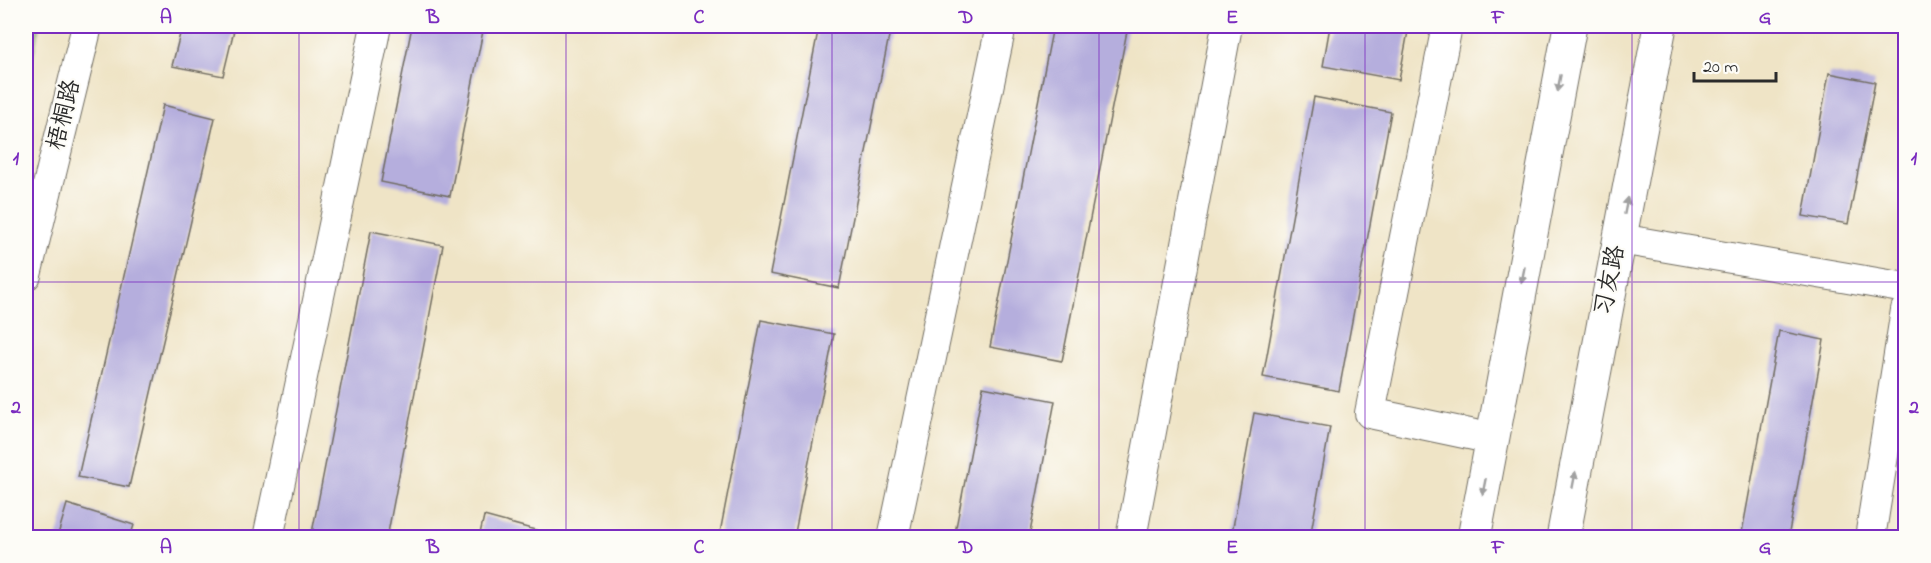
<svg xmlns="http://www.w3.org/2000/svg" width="1931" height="563" font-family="'Indie Flower','LXGW WenKai TC',sans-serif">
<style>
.green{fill:#99cf81;stroke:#627d56;stroke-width:1.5}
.building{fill:#b5aedd}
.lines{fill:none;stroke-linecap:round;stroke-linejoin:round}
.minor-casing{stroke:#706c61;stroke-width:32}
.major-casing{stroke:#706c61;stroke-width:35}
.minor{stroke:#fff;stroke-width:30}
.major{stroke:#fff;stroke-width:33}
.oneway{fill:#a0a0a0}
.grid{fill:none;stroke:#7b2cbf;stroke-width:1.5;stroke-opacity:0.55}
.labels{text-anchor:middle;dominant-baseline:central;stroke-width:4.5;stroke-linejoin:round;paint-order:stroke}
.street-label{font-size:24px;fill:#2b2b2b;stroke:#fdfcf7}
.neatline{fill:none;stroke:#7b2cbf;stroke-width:2}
.grid-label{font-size:20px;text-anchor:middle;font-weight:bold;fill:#7b2cbf}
</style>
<rect width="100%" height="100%" fill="#fdfcf7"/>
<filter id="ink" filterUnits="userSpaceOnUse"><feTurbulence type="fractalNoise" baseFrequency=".0167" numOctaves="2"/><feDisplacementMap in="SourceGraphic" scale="12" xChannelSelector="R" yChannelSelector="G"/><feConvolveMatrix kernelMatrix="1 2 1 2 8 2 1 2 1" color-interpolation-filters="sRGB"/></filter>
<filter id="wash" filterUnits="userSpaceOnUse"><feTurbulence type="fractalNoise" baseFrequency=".008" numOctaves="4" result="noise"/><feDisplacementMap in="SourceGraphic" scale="24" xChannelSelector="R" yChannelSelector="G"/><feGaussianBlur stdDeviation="1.35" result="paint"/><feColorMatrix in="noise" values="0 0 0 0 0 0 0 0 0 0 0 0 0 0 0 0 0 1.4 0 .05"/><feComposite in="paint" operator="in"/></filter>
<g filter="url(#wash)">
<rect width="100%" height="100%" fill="#efe4c6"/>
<path class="green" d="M 26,26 L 39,26 L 26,90 Z"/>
<g id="blocks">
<path class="building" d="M 182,26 L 235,26 L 223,76 L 172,66 Z
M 412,26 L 484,26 L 450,196 L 381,182 Z
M 819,26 L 891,26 L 839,288 L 770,274 Z
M 1053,26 L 1128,26 L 1062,361 L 990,347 Z
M 1330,26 L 1409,26 L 1399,80 L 1323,66 Z
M 1829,73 L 1875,82 L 1848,224 L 1803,216 Z
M 1314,97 L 1391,112 L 1339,391 L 1263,377 Z
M 163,105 L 215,118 L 129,487 L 78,477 Z
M 371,231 L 443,245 L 387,538 L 311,538 Z
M 761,320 L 834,334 L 794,538 L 719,538 Z
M 1779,331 L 1824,340 L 1788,538 L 1741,538 Z
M 983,387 L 1055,401 L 1029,538 L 954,538 Z
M 1254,413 L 1330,427 L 1310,538 L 1231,538 Z
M 67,504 L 134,525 L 130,538 L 57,538 Z
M 484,516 L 561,537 L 561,538 L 479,538 Z"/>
</g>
</g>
<g filter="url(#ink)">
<use href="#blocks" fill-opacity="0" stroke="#706c61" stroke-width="1.5"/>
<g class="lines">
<defs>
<path id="minor" d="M 1447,26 L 1370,413 L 1493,439
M 1620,239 L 1906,288
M 26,275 L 87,26
M 268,538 L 376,26
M 893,538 L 1001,26
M 1131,538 L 1227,26
M 1870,538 L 1906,310"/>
<path id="major" d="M 1474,538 L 1570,26
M 1563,538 L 1660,26"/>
</defs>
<use href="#minor" class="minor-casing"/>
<use href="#major" class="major-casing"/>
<use href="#minor" class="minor"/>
<use href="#major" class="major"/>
</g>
<defs><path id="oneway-solid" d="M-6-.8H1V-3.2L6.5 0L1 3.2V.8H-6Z" transform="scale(1.5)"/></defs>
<g class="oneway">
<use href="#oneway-solid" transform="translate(1559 83) rotate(101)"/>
<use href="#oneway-solid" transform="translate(1626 206) rotate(-79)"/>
<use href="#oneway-solid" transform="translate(1523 275) rotate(101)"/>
<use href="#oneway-solid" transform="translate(1574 480) rotate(-79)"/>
<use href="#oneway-solid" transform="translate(1484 487) rotate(101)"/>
</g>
</g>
<path class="grid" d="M 299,26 L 299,538M 566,26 L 566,538M 832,26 L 832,538M 1099,26 L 1099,538M 1365,26 L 1365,538M 1632,26 L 1632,538M 26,282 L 1906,282"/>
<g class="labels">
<g class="street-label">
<text transform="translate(65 115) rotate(-76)">梧桐路</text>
<text transform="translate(1611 281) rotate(-79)">习友路</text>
</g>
</g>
<rect width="1931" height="563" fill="none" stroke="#fdfcf7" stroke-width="66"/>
<path d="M1694 72v9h82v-9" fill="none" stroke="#2b2b2b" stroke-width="3"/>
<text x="1703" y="72" font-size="18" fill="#2b2b2b" stroke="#fdfcf7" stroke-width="4.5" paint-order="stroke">20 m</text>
<rect x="33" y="33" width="1865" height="497" class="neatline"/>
<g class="grid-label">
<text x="166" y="23">A</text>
<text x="433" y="23">B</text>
<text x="699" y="23">C</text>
<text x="966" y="23">D</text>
<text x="1232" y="23">E</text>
<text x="1498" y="23">F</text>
<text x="1765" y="23">G</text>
<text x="16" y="164">1</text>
<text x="1914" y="164">1</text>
<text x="16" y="413">2</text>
<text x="1914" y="413">2</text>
<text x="166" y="553">A</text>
<text x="433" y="553">B</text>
<text x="699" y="553">C</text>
<text x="966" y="553">D</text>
<text x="1232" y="553">E</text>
<text x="1498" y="553">F</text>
<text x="1765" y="553">G</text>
</g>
</svg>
